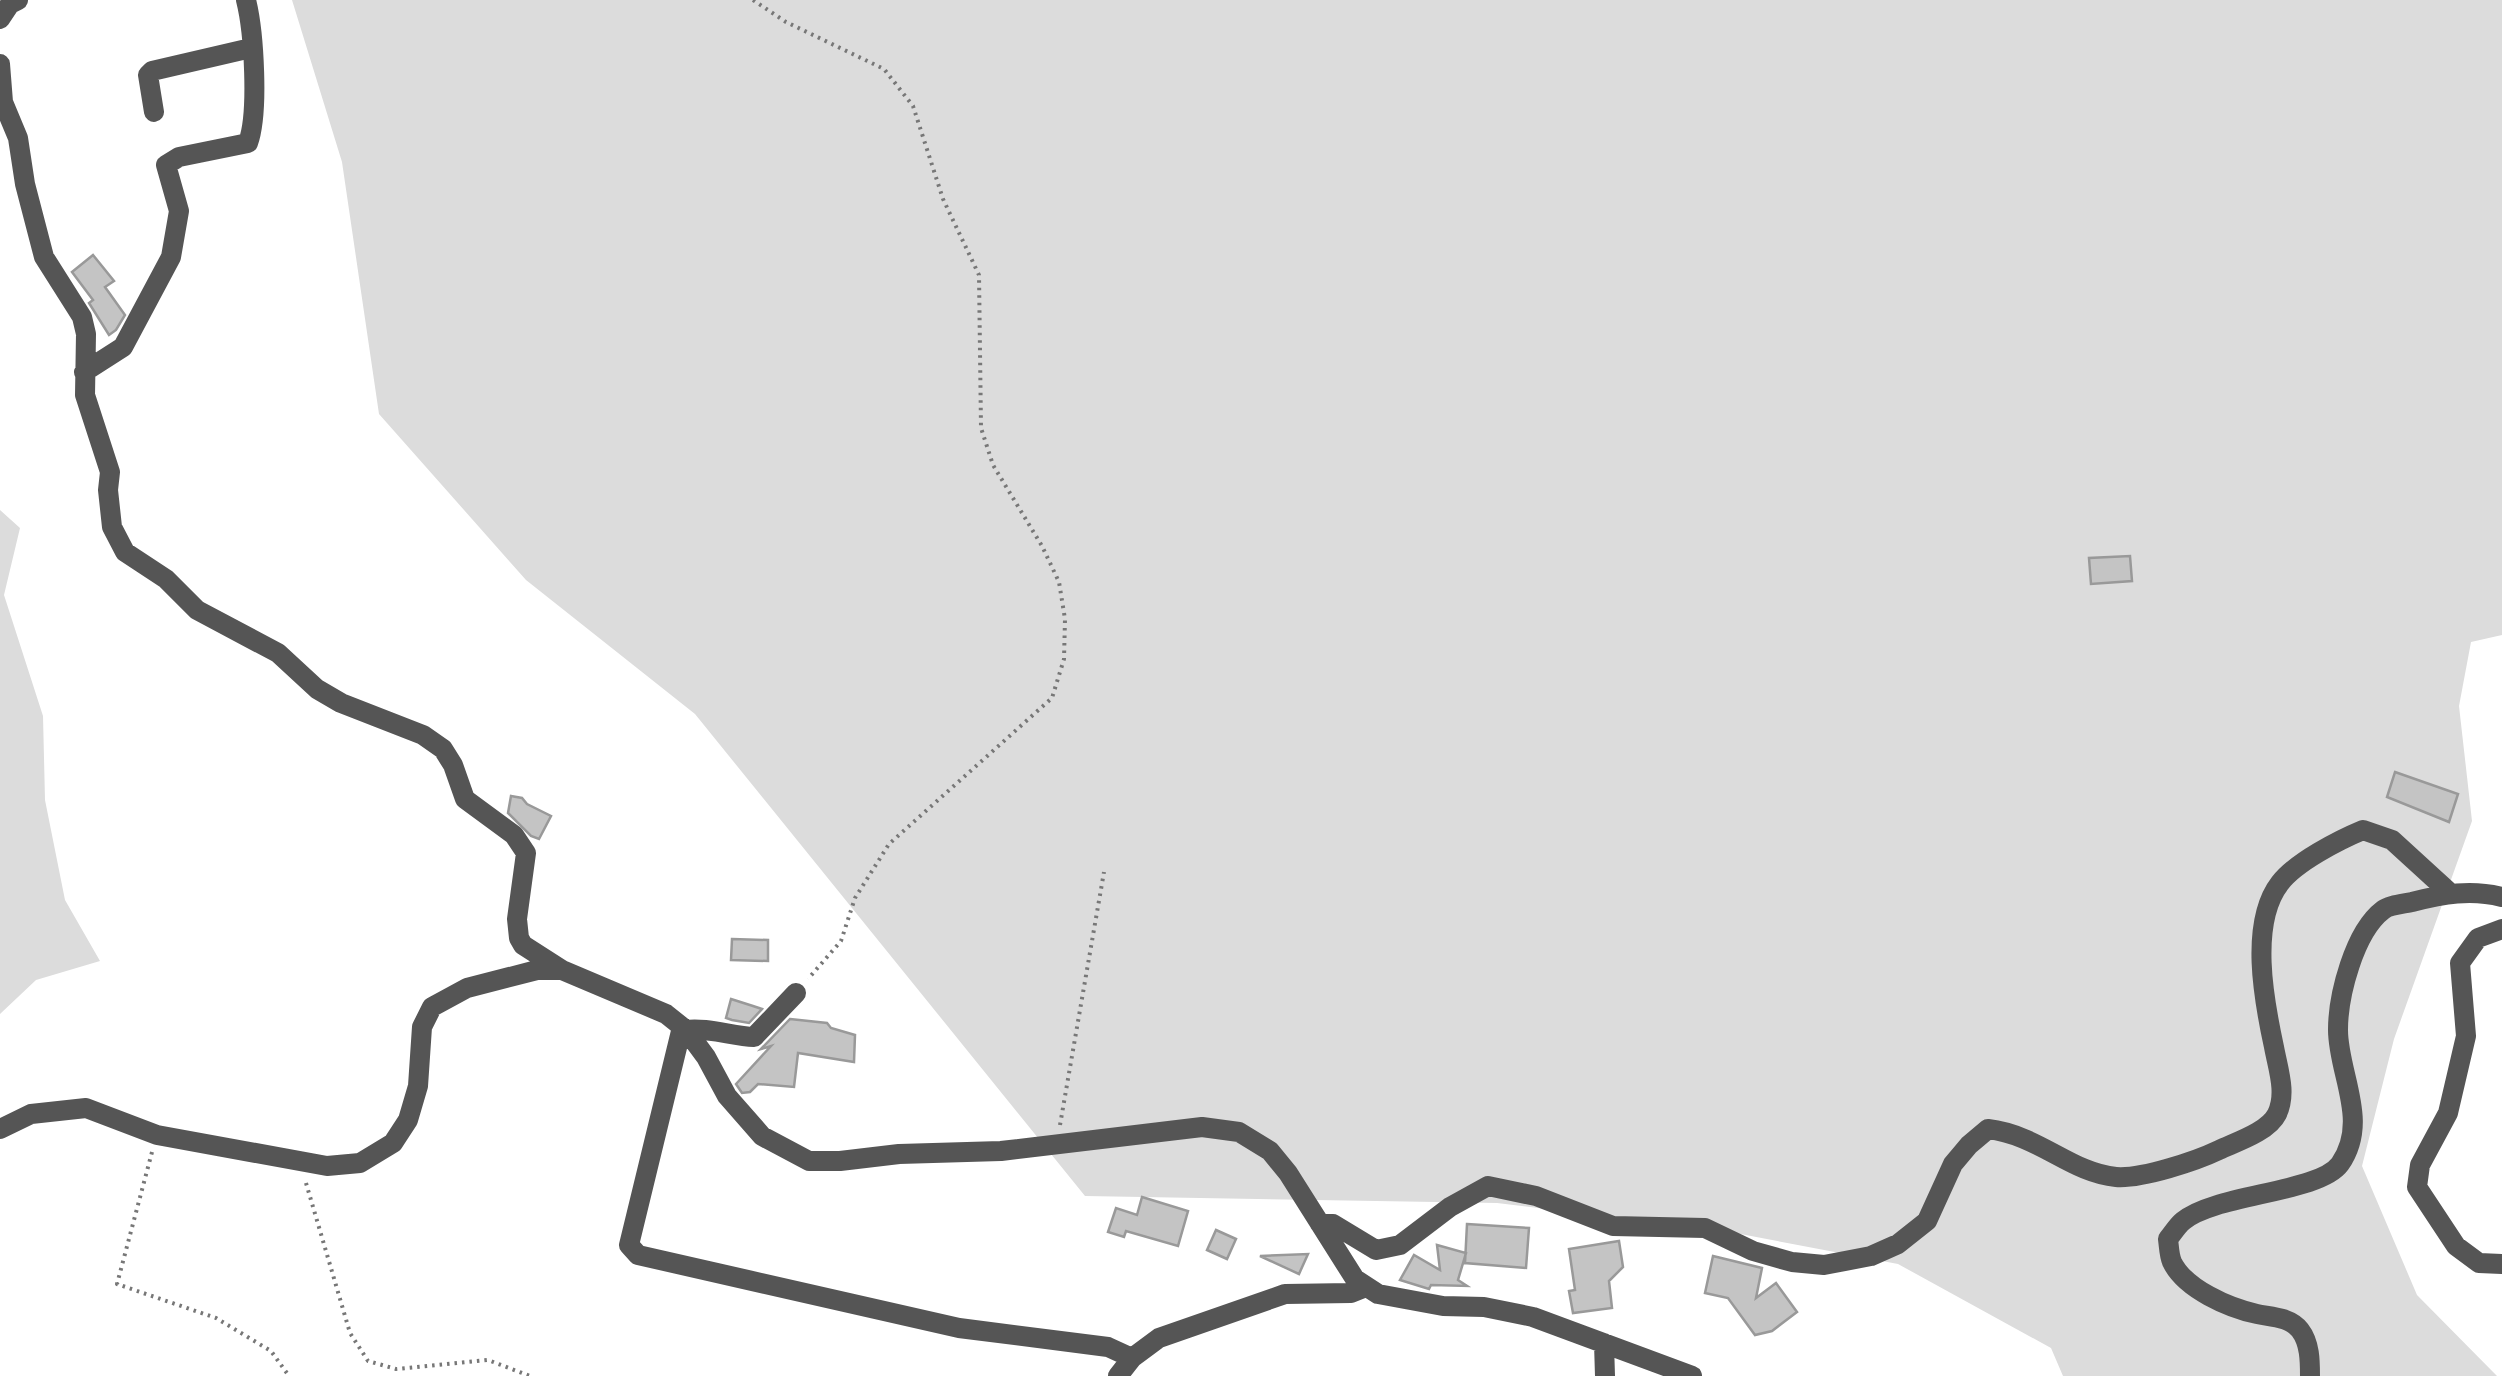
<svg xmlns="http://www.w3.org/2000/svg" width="2502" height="1376" font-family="'Fira Sans Condensed',sans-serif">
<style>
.green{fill:#dcdcdc}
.building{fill:#c4c4c4;stroke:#999;stroke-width:2.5}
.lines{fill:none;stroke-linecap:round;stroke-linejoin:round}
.path{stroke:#777;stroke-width:4;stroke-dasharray:2.5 5;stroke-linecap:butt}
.minor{stroke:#555;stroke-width:20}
</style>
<rect width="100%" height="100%" fill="#fff"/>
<path class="green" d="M 292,0 L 2502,0 L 2502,635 L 2471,642 L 2459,706 L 2472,821 L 2394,1039 L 2362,1166 L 2417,1295 L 2497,1376 L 2063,1376 L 2051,1348 L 1898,1264 L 1730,1232 L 1497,1203 L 1085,1196 L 695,714 L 526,580 L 379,414 L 342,162 Z
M 0,510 L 20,528 L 4,595 L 43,716 L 45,800 L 65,900 L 100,961 L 36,980 L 0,1014 Z"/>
<path class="building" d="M 93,255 L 114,281 L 105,287 L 125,315 L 116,330 L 109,335 L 89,303 L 93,300 L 72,272 Z
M 2130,556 L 2132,581 L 2091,584 L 2089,558 Z
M 2395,772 L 2458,794 L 2449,822 L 2387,797 Z
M 511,796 L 522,798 L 527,804 L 551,816 L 539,839 L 531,836 L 508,813 Z
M 732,939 L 768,940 L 768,961 L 731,960 Z
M 731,999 L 753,1006 L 762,1009 L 749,1023 L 732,1020 L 726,1018 Z
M 790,1019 L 827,1023 L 831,1028 L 855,1035 L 854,1062 L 798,1053 L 794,1087 L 758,1084 L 750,1092 L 742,1093 L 736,1084 L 771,1046 L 761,1049 Z
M 1142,1197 L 1188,1211 L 1178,1246 L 1126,1231 L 1124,1237 L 1108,1232 L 1116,1208 L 1137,1215 Z
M 1467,1224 L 1529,1228 L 1526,1268 L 1465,1263 Z
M 1216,1230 L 1236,1239 L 1227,1259 L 1207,1250 Z
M 1619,1241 L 1623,1267 L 1609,1281 L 1612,1308 L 1573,1313 L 1569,1291 L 1575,1290 L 1569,1249 Z
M 1437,1245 L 1466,1253 L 1458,1280 L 1467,1286 L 1431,1285 L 1429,1289 L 1400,1280 L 1414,1255 L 1440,1270 Z
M 1308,1254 L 1299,1274 L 1260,1256 Z
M 1713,1256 L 1762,1268 L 1756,1298 L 1776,1283 L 1797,1312 L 1772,1331 L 1755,1335 L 1728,1298 L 1705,1293 Z"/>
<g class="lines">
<path class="path" d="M 753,0 L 786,22 L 884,69 L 913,106 L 943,199 L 979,275 L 981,428 L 993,465 L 1042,546 L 1059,582 L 1065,619 L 1064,659 L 1052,698 L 889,844 L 855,898 L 841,941 L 808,979
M 1060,1125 L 1104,872
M 152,1152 L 117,1284 L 216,1318 L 271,1351 L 289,1376
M 306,1183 L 350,1333 L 368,1361 L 396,1369 L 488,1360 L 530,1376"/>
<path class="minor" d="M 0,19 L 10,4 L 18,0
M 0,64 L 3,102 L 18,138 L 25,184 L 44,257 L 82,317 L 86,334 L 85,395 L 110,472 L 108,490 L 112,527 L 125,552 L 166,579 L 197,610 L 278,653 L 317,689 L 341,703 L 423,735 L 443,749 L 453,765 L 465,799 L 514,835 L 526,853 L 517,919 L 519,938 L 523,945 L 562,970 L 666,1014 L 686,1030 L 706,1057 L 727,1096 L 762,1136 L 809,1161 L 840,1161 L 899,1154 L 1001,1151 L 1202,1127 L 1239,1132 L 1270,1151 L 1288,1173 L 1355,1279 L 1378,1294 L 1443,1306 L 1484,1307 L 1533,1317 L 1692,1376
M 154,112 L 148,75 L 152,71 L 251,48
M 84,372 L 123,347 L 171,257 L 179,211 L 166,165 L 179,157 L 248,143 C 259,113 254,32 246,0
M 2502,929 L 2478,938 L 2460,963 L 2466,1036 L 2448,1113 L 2420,1165 L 2417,1187 L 2456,1246 L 2479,1263 L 2502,1264
M 682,1027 L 629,1245 L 638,1255 L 959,1328 L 1108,1347 L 1132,1358
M 686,1030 C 705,1027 733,1036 754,1037 L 796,993
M 0,1129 L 31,1114 L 86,1108 L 157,1135 L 327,1166 L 360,1163 L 393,1143 L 408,1120 L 418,1086 L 422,1027 L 432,1007 L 467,988 L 537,970 L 560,970
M 1320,1224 L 1333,1224 L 1376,1250 L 1400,1245 L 1450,1207 L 1488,1186 L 1536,1196 L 1613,1226 L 1705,1228 L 1753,1251 L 1792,1262 L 1824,1265 L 1871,1256 L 1898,1244 L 1927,1221 L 1953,1164 L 1969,1145 L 1988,1129 C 2039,1135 2071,1173 2116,1177 C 2142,1179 2196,1161 2219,1150 C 2236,1142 2268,1132 2277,1114 C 2287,1093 2278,1069 2274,1047 C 2264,1001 2249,923 2280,883 C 2296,862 2339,840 2363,830 L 2392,840 L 2450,893
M 1604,1343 L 1605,1376
M 1118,1376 L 1132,1358 L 1159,1338 L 1285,1294 L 1351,1293 L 1366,1287
M 2310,1376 C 2310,1361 2310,1343 2300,1330 C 2290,1317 2272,1317 2257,1314 C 2229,1308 2185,1289 2172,1262 C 2169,1255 2169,1246 2168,1239 C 2173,1233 2177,1226 2183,1221 C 2215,1194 2319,1193 2340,1164 C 2370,1121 2338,1074 2338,1030 C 2338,996 2354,932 2383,910 C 2389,905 2403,904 2412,902 C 2443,894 2471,889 2502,897"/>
</g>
</svg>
